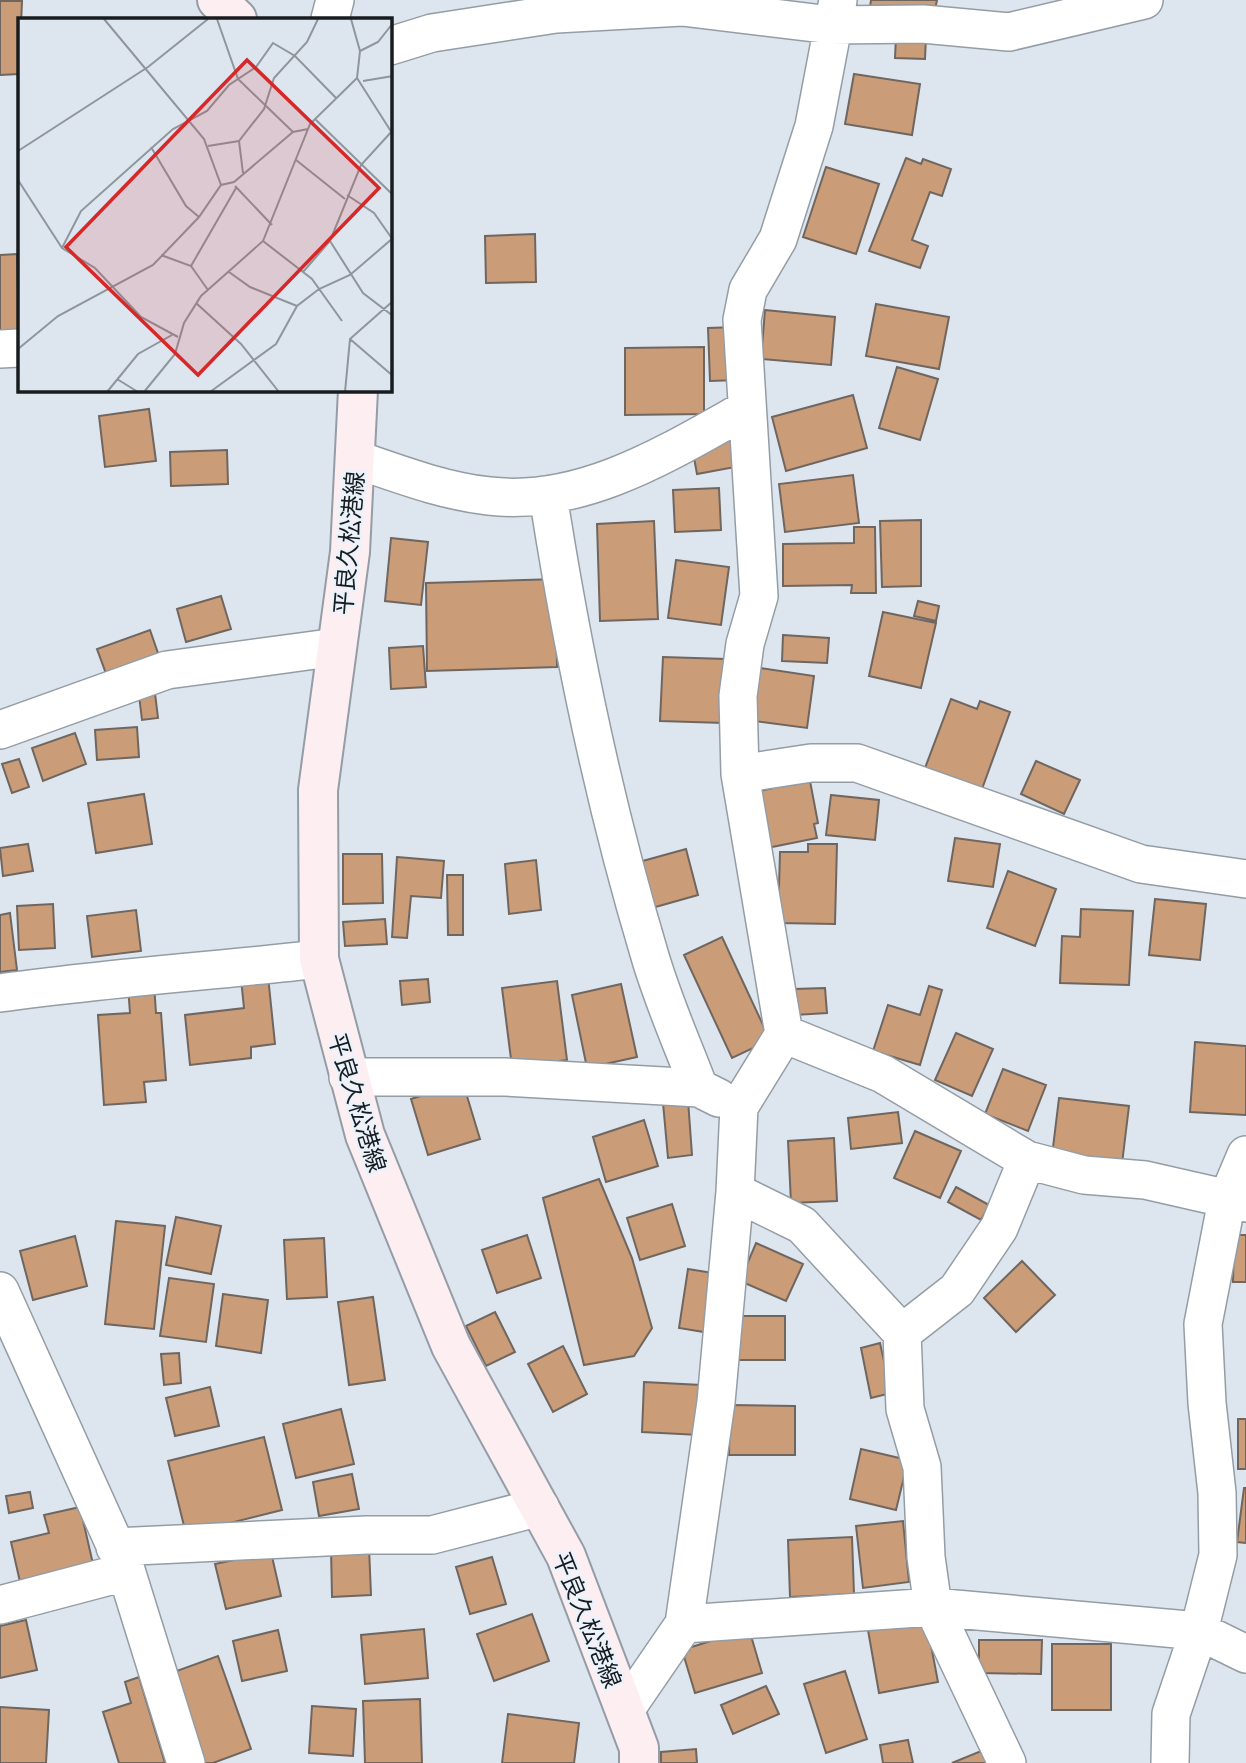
<svg xmlns="http://www.w3.org/2000/svg" width="1246" height="1763" font-family="Literata,'Noto Sans JP',serif">
<style>
.building{fill:#ca9c78;stroke:#6f6660;stroke-width:2}
.lines{fill:none;stroke-linecap:round;stroke-linejoin:round}
.street-casing{stroke:#949da5;stroke-width:40}
.secondary-casing{stroke:#949da5;stroke-width:42}
.street{stroke:#fff;stroke-width:37}
.secondary{stroke:#fdeef1;stroke-width:38}
.labels{text-anchor:middle;dominant-baseline:central;stroke-width:5;stroke-linejoin:round;paint-order:stroke}
.street-label{font-size:24px;fill:#191c1f;stroke:#eaf3fc}
.inset-road{fill:none;stroke:#8f959c;stroke-width:2}
.view{fill:#d62828;fill-opacity:0.15;stroke:#d62828;stroke-width:3.5}
.inset-edge{fill:none;stroke:#191c1f;stroke-width:3.5}
</style>
<rect width="100%" height="100%" fill="#dde6ef"/>
<path class="building" d="M 871,0 L 937,0 L 933,20 L 869,15 Z
M 0,1 L 22,1 L 19,74 L 0,75 Z
M 896,36 L 926,37 L 925,59 L 895,58 Z
M 854,74 L 920,84 L 912,135 L 845,124 Z
M 906,158 L 921,164 L 923,159 L 951,169 L 942,196 L 930,192 L 912,240 L 928,246 L 920,268 L 869,251 Z
M 826,167 L 879,184 L 856,254 L 803,237 Z
M 535,234 L 536,282 L 486,283 L 485,236 Z
M 17,254 L 19,332 L 0,334 L 0,255 Z
M 876,304 L 949,317 L 939,369 L 866,356 Z
M 765,310 L 835,317 L 831,365 L 761,359 Z
M 736,327 L 739,380 L 710,381 L 708,328 Z
M 704,347 L 704,414 L 625,415 L 625,348 Z
M 897,367 L 938,379 L 920,440 L 879,428 Z
M 853,395 L 867,448 L 786,471 L 772,417 Z
M 149,409 L 156,461 L 105,467 L 99,416 Z
M 731,440 L 735,467 L 697,474 L 692,447 Z
M 227,450 L 228,484 L 171,486 L 170,452 Z
M 853,475 L 859,523 L 785,532 L 779,484 Z
M 719,488 L 721,530 L 675,532 L 673,490 Z
M 921,520 L 921,586 L 882,587 L 880,521 Z
M 654,521 L 658,619 L 600,621 L 597,524 Z
M 854,527 L 875,527 L 876,593 L 851,593 L 852,585 L 783,586 L 783,544 L 854,543 Z
M 391,538 L 428,542 L 421,605 L 385,601 Z
M 676,560 L 729,567 L 721,625 L 668,618 Z
M 556,579 L 557,667 L 427,671 L 426,583 Z
M 221,596 L 231,629 L 186,642 L 177,609 Z
M 918,601 L 939,606 L 936,621 L 914,616 Z
M 883,612 L 936,623 L 921,688 L 869,676 Z
M 150,630 L 160,659 L 108,679 L 97,649 Z
M 783,635 L 829,638 L 827,663 L 782,661 Z
M 423,646 L 426,687 L 391,689 L 389,648 Z
M 663,657 L 726,659 L 724,723 L 660,721 Z
M 753,667 L 814,676 L 807,728 L 746,720 Z
M 154,685 L 158,718 L 142,720 L 138,687 Z
M 951,699 L 977,709 L 980,701 L 1010,712 L 982,789 L 925,768 Z
M 137,727 L 139,757 L 97,760 L 95,730 Z
M 75,733 L 86,764 L 43,781 L 32,748 Z
M 19,759 L 29,787 L 12,793 L 2,764 Z
M 1036,761 L 1080,780 L 1064,814 L 1021,794 Z
M 789,775 L 791,785 L 810,781 L 818,823 L 814,824 L 817,838 L 767,848 L 756,792 L 773,788 L 771,778 Z
M 144,794 L 152,844 L 96,853 L 88,803 Z
M 831,795 L 879,800 L 875,840 L 826,835 Z
M 955,838 L 1000,844 L 993,887 L 948,881 Z
M 28,844 L 33,871 L 3,876 L 0,848 Z
M 808,844 L 837,844 L 835,924 L 778,923 L 780,852 L 808,852 Z
M 686,849 L 698,895 L 652,908 L 639,862 Z
M 343,854 L 382,854 L 383,903 L 343,904 Z
M 397,857 L 444,861 L 441,898 L 411,896 L 407,938 L 392,937 Z
M 536,860 L 541,910 L 509,914 L 505,864 Z
M 1008,871 L 1056,889 L 1035,946 L 987,928 Z
M 447,875 L 463,875 L 463,935 L 448,935 Z
M 1155,899 L 1206,904 L 1200,960 L 1149,955 Z
M 53,904 L 55,948 L 19,950 L 17,906 Z
M 1081,909 L 1133,911 L 1129,985 L 1060,983 L 1062,936 L 1080,937 Z
M 136,910 L 141,951 L 92,957 L 87,916 Z
M 10,913 L 17,970 L 0,972 L 0,915 Z
M 385,919 L 387,944 L 345,946 L 343,922 Z
M 722,937 L 770,1040 L 732,1058 L 684,955 Z
M 268,976 L 275,1044 L 251,1047 L 251,1058 L 190,1065 L 185,1015 L 244,1008 L 241,979 Z
M 428,979 L 430,1002 L 402,1005 L 400,981 Z
M 557,981 L 567,1060 L 512,1067 L 502,988 Z
M 154,984 L 156,1013 L 161,1013 L 166,1080 L 144,1082 L 146,1102 L 104,1105 L 98,1015 L 130,1013 L 128,986 Z
M 621,984 L 637,1057 L 587,1068 L 572,995 Z
M 929,986 L 942,990 L 920,1065 L 873,1051 L 888,1005 L 920,1015 Z
M 825,988 L 827,1013 L 795,1015 L 794,989 Z
M 956,1033 L 993,1049 L 972,1096 L 935,1080 Z
M 1195,1042 L 1246,1046 L 1246,1115 L 1190,1112 Z
M 1003,1069 L 1046,1085 L 1028,1131 L 985,1114 Z
M 463,1083 L 480,1139 L 428,1155 L 411,1099 Z
M 1059,1098 L 1129,1106 L 1121,1172 L 1051,1164 Z
M 688,1100 L 692,1155 L 668,1158 L 663,1103 Z
M 898,1112 L 902,1143 L 851,1149 L 848,1118 Z
M 644,1120 L 658,1166 L 606,1182 L 593,1137 Z
M 915,1131 L 961,1151 L 940,1198 L 894,1178 Z
M 834,1138 L 837,1201 L 791,1203 L 788,1141 Z
M 599,1179 L 632,1258 L 652,1328 L 634,1356 L 584,1365 L 543,1198 Z
M 956,1187 L 989,1205 L 981,1220 L 948,1202 Z
M 672,1204 L 685,1246 L 640,1260 L 627,1218 Z
M 176,1217 L 221,1226 L 211,1274 L 166,1265 Z
M 116,1221 L 165,1226 L 154,1329 L 105,1324 Z
M 527,1235 L 541,1278 L 497,1293 L 482,1250 Z
M 1234,1235 L 1246,1235 L 1246,1282 L 1233,1282 Z
M 75,1236 L 87,1286 L 33,1300 L 20,1251 Z
M 324,1238 L 327,1297 L 287,1299 L 284,1240 Z
M 756,1243 L 803,1264 L 786,1301 L 740,1281 Z
M 1022,1261 L 1055,1295 L 1016,1332 L 984,1298 Z
M 688,1269 L 719,1274 L 710,1333 L 679,1328 Z
M 169,1278 L 214,1284 L 206,1342 L 160,1336 Z
M 223,1294 L 268,1300 L 261,1353 L 216,1346 Z
M 373,1297 L 385,1380 L 349,1385 L 338,1302 Z
M 495,1312 L 515,1352 L 486,1366 L 466,1326 Z
M 734,1316 L 785,1316 L 785,1360 L 733,1360 Z
M 880,1343 L 891,1393 L 871,1398 L 861,1348 Z
M 563,1346 L 587,1394 L 553,1412 L 528,1364 Z
M 179,1353 L 181,1383 L 164,1385 L 161,1354 Z
M 644,1382 L 701,1385 L 699,1435 L 642,1432 Z
M 210,1387 L 219,1426 L 175,1436 L 166,1398 Z
M 730,1405 L 795,1406 L 795,1455 L 729,1455 Z
M 341,1409 L 354,1464 L 296,1478 L 283,1424 Z
M 1238,1419 L 1246,1419 L 1246,1469 L 1238,1469 Z
M 264,1437 L 282,1510 L 186,1534 L 168,1461 Z
M 861,1449 L 908,1460 L 896,1510 L 850,1499 Z
M 352,1474 L 359,1509 L 319,1516 L 313,1482 Z
M 1244,1488 L 1246,1488 L 1246,1543 L 1237,1542 Z
M 30,1492 L 33,1508 L 9,1513 L 6,1496 Z
M 80,1507 L 93,1564 L 20,1582 L 11,1542 L 49,1533 L 44,1515 Z
M 903,1521 L 909,1582 L 863,1588 L 856,1526 Z
M 852,1537 L 854,1594 L 790,1597 L 788,1540 Z
M 369,1547 L 371,1595 L 332,1597 L 331,1549 Z
M 271,1552 L 281,1596 L 226,1609 L 215,1564 Z
M 492,1557 L 506,1604 L 470,1614 L 456,1567 Z
M 532,1614 L 549,1661 L 494,1681 L 477,1634 Z
M 926,1619 L 938,1682 L 879,1693 L 868,1630 Z
M 26,1620 L 37,1670 L 0,1678 L 0,1626 Z
M 424,1629 L 428,1678 L 365,1684 L 361,1635 Z
M 749,1629 L 762,1673 L 695,1693 L 682,1650 Z
M 278,1630 L 287,1671 L 242,1681 L 233,1641 Z
M 979,1640 L 1042,1640 L 1041,1674 L 979,1673 Z
M 1052,1644 L 1111,1644 L 1111,1710 L 1052,1710 Z
M 218,1656 L 251,1749 L 213,1763 L 202,1763 L 171,1673 Z
M 845,1671 L 867,1739 L 826,1753 L 804,1684 Z
M 139,1677 L 165,1763 L 119,1763 L 103,1712 L 131,1703 L 125,1682 Z
M 766,1686 L 779,1714 L 733,1734 L 721,1705 Z
M 420,1699 L 422,1763 L 365,1763 L 363,1701 Z
M 312,1706 L 356,1709 L 353,1756 L 309,1753 Z
M 0,1707 L 49,1710 L 46,1763 L 0,1763 Z
M 508,1714 L 579,1723 L 574,1763 L 502,1763 Z
M 908,1740 L 913,1763 L 883,1763 L 880,1745 Z
M 696,1749 L 697,1763 L 661,1763 L 661,1752 Z
M 986,1749 L 992,1763 L 952,1763 Z"/>
<g class="lines">
<defs>
<path id="street" d="M 330,19 L 335,0
M 390,46 L 432,33 L 556,14 L 682,7 L 831,25 L 923,24 L 1009,32 L 1144,0
M 0,349 L 19,348
M 355,459 C 399,474 443,491 489,496 C 582,507 668,453 745,410
M 548,495 C 572,649 604,803 649,953 C 662,999 682,1043 699,1088
M 0,730 L 167,670 L 337,647
M 740,774 L 811,763 L 857,763 L 1141,864 L 1246,879
M 0,993 C 106,978 212,971 319,959
M 784,1034 L 883,1074 L 1027,1160 L 1084,1175 L 1145,1180 L 1246,1203
M 348,1077 L 505,1077 L 699,1088 L 719,1098
M 735,1192 L 802,1225 L 902,1333 L 905,1409 L 922,1467 L 926,1557 L 933,1607 L 1007,1763
M 0,1291 L 125,1567 L 186,1763
M 902,1333 L 957,1290 L 999,1228 L 1027,1160
M 115,1547 L 367,1535 L 432,1535 L 540,1507
M 0,1605 L 125,1572
M 684,1624 L 933,1607 L 1199,1631 L 1246,1654
M 625,1710 L 684,1624 L 716,1402 L 735,1192 L 739,1107 L 784,1034 L 740,774 L 738,696 L 745,644 L 759,596 L 742,320 L 748,290 L 778,239 L 814,126 L 838,0
M 1170,1763 L 1171,1714 L 1199,1631 L 1218,1555 L 1217,1493 L 1207,1403 L 1203,1324 L 1227,1200 L 1246,1155"/>
<path id="secondary" d="M 217,0 L 237,19
M 358,390 L 350,552 L 318,790 L 319,959 L 365,1135 L 451,1346 L 566,1556 L 639,1748 L 639,1763"/>
</defs>
<use href="#street" class="street-casing"/>
<use href="#secondary" class="secondary-casing"/>
<use href="#street" class="street"/>
<use href="#secondary" class="secondary"/>
</g>
<g class="labels">
<g class="street-label">
<text transform="translate(347 543) rotate(-85)">平良久松港線</text>
<text transform="translate(359 1102) rotate(73)">平良久松港線</text>
<text transform="translate(589 1619) rotate(68)">平良久松港線</text>
</g>
</g>
<g transform="translate(18 18)">
<rect width="374" height="374" fill="#dde6ef"/>
<path class="inset-road" d="M 86,1 L 186,121 L 203,167M 199,1 L 220,61 L 275,114M 342,33 L 360,24 L 375,5M 339,60 L 374,115M 345,63 L 375,58M 297,101 L 375,177M 190,128 L 221,123M 133,129 L 168,188 L 181,199M 0,133 L 130,49 L 190,1M 278,142 L 327,181M 225,155 L 221,123 L 246,91 L 256,60 L 289,24 L 300,1M 0,162 L 44,230 L 77,250 L 123,299 L 160,319M 217,168 L 254,207M 329,177 L 356,195 L 375,222M 245,223 L 294,261 L 324,303M 312,223 L 345,275 L 375,298M 44,230 L 63,193 L 155,111 L 189,93 L 211,67 L 238,49 L 255,25 L 277,38 L 319,81M 143,237 L 173,248 L 190,272M 173,248 L 218,170M 211,254 L 232,269 L 279,288M 285,254 L 312,223 L 343,147 L 375,112M 178,285 L 223,326 L 261,374M 332,321 L 375,358M 0,331 L 40,298 L 135,247 L 181,199 L 203,167 L 216,164 L 275,114 L 290,111M 99,361 L 120,374M 89,374 L 120,336 L 154,317M 126,374 L 157,336 L 166,305 L 183,278 L 245,223 L 292,106 L 339,60 L 342,33 L 333,1M 192,374 L 258,326 L 279,288 L 301,271 L 332,257 L 375,220M 327,374 L 332,321 L 375,283"/>
<path class="view" d="M 229,42 L 361,170 L 180,357 L 48,229 Z"/>
<rect width="374" height="374" class="inset-edge"/>
</g>
</svg>
